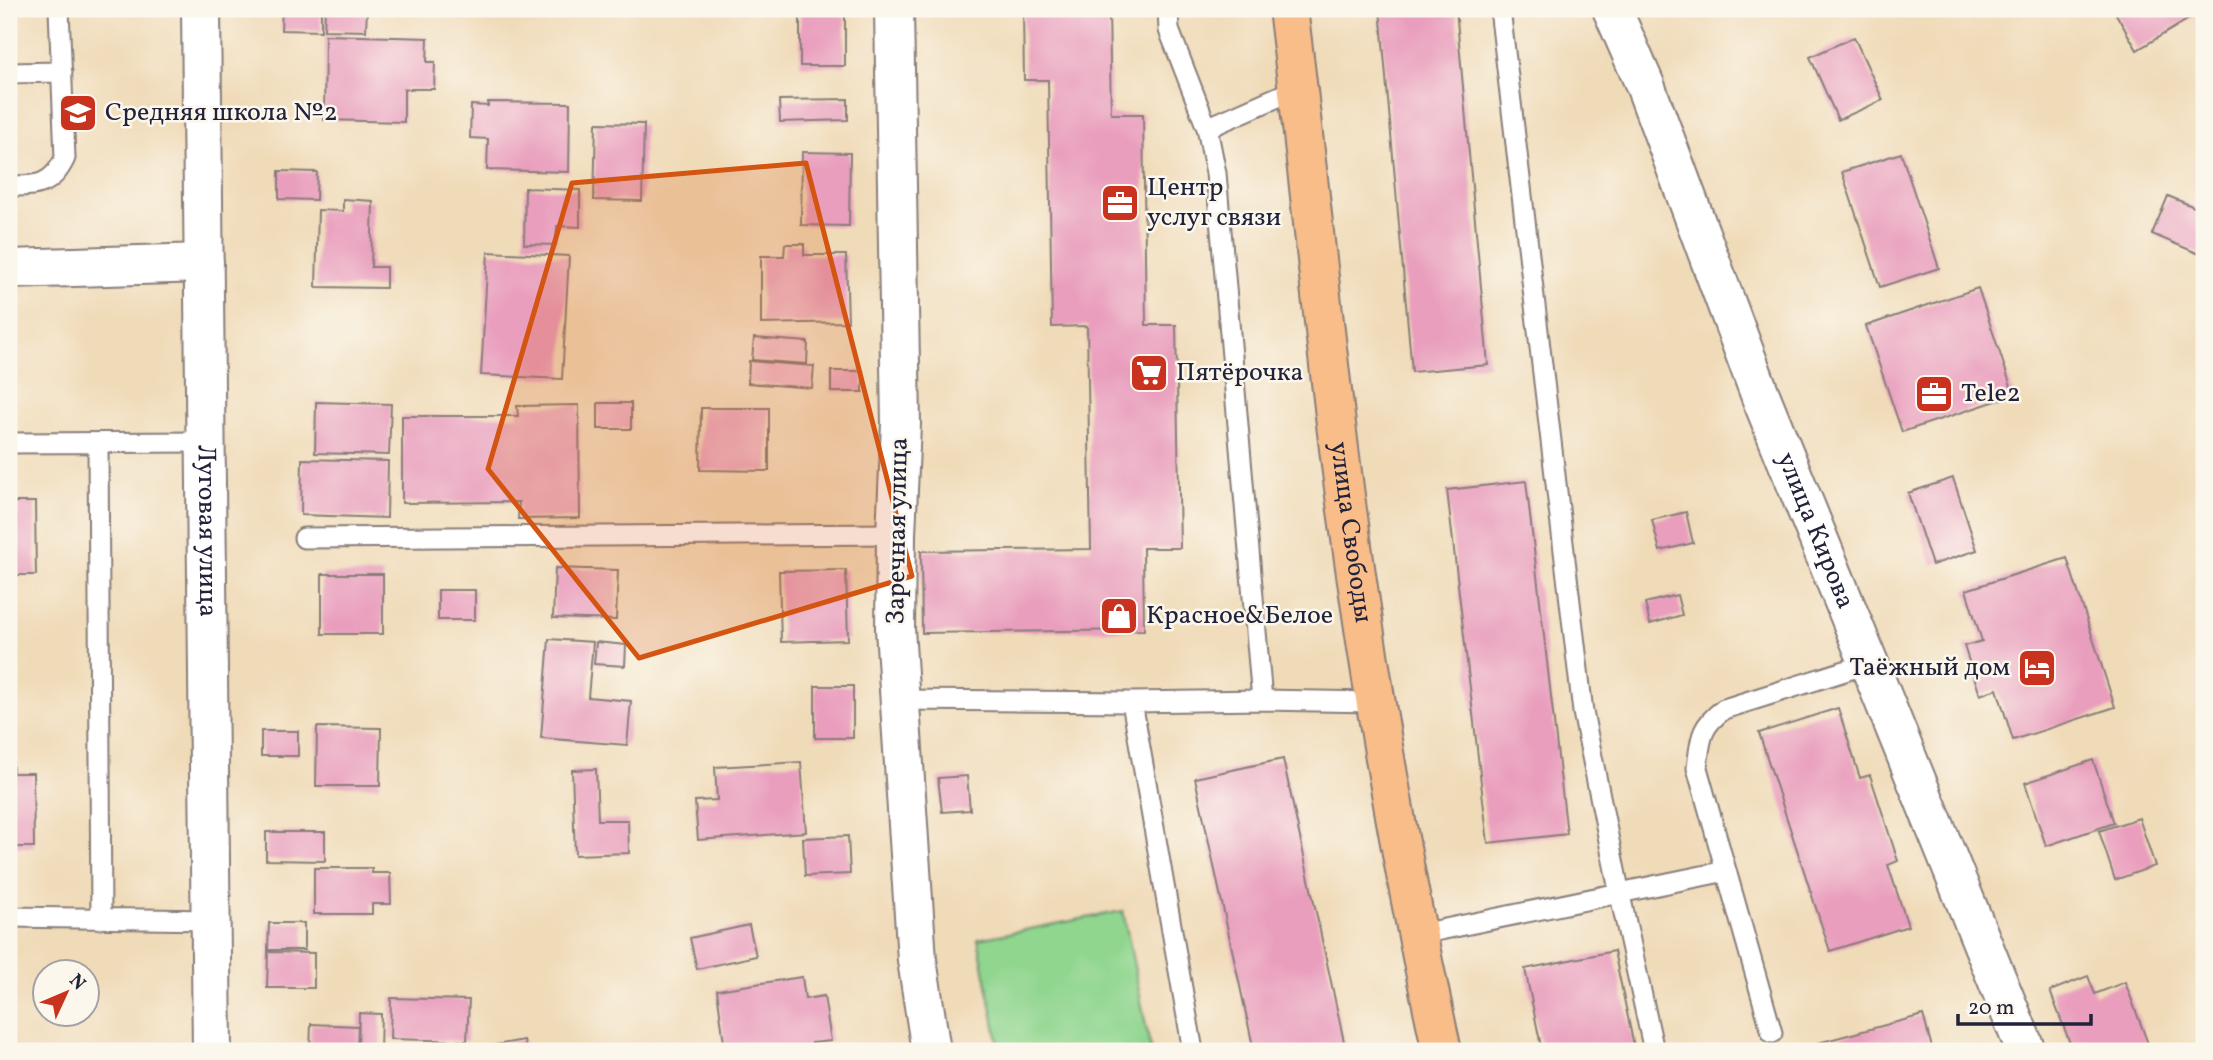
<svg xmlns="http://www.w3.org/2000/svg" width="2213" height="1060" font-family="Vollkorn,serif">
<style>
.park{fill:#90d68f;stroke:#597c65;stroke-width:2}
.building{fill:#e99ebd}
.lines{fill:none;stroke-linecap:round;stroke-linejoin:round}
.service-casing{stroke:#897e7a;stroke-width:23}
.minor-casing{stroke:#897e7a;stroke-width:42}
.tertiary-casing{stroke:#897e7a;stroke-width:42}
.primary-casing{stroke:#897e7a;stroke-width:42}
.service{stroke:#fff;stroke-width:19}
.minor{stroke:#fff;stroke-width:38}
.tertiary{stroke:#fff;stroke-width:38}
.primary{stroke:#f8bd89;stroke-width:38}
.marked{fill:#d45411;fill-opacity:0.2;stroke:#d45411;stroke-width:5;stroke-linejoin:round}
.labels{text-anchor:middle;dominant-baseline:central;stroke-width:5;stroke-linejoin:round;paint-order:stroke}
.poi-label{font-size:26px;fill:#22223b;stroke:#fbf7ec;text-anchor:start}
.street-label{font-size:26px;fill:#22223b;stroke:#fbf7ec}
</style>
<rect width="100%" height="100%" fill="#fbf7ec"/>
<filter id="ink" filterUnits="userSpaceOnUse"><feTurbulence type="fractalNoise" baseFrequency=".0143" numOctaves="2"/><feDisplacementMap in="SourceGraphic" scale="14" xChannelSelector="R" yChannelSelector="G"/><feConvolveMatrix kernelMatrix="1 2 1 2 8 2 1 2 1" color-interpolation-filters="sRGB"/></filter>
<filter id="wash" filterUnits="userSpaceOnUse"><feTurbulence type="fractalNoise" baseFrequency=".00686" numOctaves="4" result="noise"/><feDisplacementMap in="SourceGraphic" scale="28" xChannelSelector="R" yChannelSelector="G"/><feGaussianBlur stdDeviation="1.57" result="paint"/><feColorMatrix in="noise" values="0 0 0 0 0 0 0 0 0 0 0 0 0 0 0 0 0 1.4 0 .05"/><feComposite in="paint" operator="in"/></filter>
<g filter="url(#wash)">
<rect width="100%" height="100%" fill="#f0dbb9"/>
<path class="park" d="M 1123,911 L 1151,1051 L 1000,1051 L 978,939 Z"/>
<g id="blocks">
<path class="building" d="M 282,9 L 321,9 L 321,31 L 281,30 Z
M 325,9 L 367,9 L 366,31 L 324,30 Z
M 800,9 L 845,9 L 845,66 L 800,66 Z
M 1023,9 L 1109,9 L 1111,114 L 1143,114 L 1146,325 L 1176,325 L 1180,548 L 1143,548 L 1144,630 L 922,633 L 921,551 L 1091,549 L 1087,326 L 1052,327 L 1048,80 L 1024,80 Z
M 1380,9 L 1456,9 L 1488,365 L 1412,372 Z
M 2124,9 L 2200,9 L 2202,11 L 2137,50 L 2116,14 Z
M 325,35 L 428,38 L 427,62 L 435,62 L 434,89 L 404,89 L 404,122 L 324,120 Z
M 1854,37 L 1883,100 L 1838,120 L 1810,57 Z
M 848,99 L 848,120 L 780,122 L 779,100 Z
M 488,102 L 570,103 L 569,172 L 487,170 L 488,139 L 470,138 L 471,105 L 488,106 Z
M 596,123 L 644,124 L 642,201 L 594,200 Z
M 802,152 L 850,153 L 849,226 L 801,225 Z
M 1901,153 L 1939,268 L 1880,287 L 1842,172 Z
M 279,171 L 317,172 L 316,200 L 279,199 Z
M 525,188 L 580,190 L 580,227 L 557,226 L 556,245 L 524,244 Z
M 2168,196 L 2204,211 L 2204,256 L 2152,234 Z
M 343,199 L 373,201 L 371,267 L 386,267 L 386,288 L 316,287 L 318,210 L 343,211 Z
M 785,244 L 804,244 L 804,255 L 846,255 L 848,322 L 761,324 L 761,256 L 784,256 Z
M 488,252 L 569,256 L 562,379 L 481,375 Z
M 1978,288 L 2014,395 L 1902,432 L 1866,326 Z
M 754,338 L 808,342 L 807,364 L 752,360 Z
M 749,361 L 814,366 L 812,388 L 748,383 Z
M 831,371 L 863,371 L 863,392 L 831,392 Z
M 316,402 L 391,404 L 389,455 L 315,453 Z
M 598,403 L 631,403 L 631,429 L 598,429 Z
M 579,405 L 580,518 L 518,519 L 519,502 L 402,503 L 402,416 L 518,416 L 517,406 Z
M 701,408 L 769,408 L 769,471 L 700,470 Z
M 302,459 L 388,461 L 387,518 L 301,515 Z
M 1953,478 L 1977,550 L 1932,565 L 1908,493 Z
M 1526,481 L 1567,834 L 1488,843 L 1447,490 Z
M 9,502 L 35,502 L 36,575 L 9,575 Z
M 1686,512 L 1693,543 L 1660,551 L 1652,520 Z
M 2067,558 L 2115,707 L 2013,740 L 1997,689 L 1980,695 L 1964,646 L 1982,641 L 1966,590 Z
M 555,568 L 618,570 L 616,620 L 553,618 Z
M 846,570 L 848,640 L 781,642 L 779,571 Z
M 322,574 L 383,574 L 383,634 L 322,634 Z
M 438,590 L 475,590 L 475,620 L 438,620 Z
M 1677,595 L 1682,615 L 1650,624 L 1645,603 Z
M 549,639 L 593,642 L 588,697 L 631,701 L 627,745 L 541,738 Z
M 596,642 L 626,645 L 625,666 L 594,664 Z
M 815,686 L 853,686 L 853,738 L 815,738 Z
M 1838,708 L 1860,778 L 1870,775 L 1898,861 L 1888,865 L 1908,926 L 1830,951 L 1759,733 Z
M 9,713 L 11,713 L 13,773 L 33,773 L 34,847 L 9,847 Z
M 317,727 L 381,728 L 380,786 L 316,786 Z
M 261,731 L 298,731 L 298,756 L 261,756 Z
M 1283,759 L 1346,1051 L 1254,1051 L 1195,778 Z
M 2093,760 L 2114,823 L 2046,846 L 2025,783 Z
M 801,762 L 806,832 L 698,840 L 695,801 L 717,800 L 715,767 Z
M 596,769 L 598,820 L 628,820 L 629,853 L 575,855 L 572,770 Z
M 967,776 L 970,810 L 942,812 L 938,778 Z
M 2139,818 L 2155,866 L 2115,880 L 2099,831 Z
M 266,832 L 325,832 L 325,861 L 266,860 Z
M 848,836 L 850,874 L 805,876 L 803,838 Z
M 314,868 L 372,868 L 372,873 L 390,873 L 391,904 L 372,904 L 372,914 L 314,914 Z
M 269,923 L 304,923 L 304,950 L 268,950 Z
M 749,925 L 756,956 L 697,969 L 690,938 Z
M 1614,951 L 1635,1051 L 1542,1051 L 1525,969 Z
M 268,952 L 314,953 L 314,988 L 267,988 Z
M 2088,976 L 2095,994 L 2125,982 L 2150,1049 L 2143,1051 L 2073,1051 L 2050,991 Z
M 802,977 L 805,999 L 824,996 L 831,1041 L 812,1043 L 813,1051 L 725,1051 L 717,990 Z
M 391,998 L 469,1000 L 467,1041 L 390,1039 Z
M 359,1013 L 381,1014 L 380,1051 L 358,1051 Z
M 1923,1015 L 1933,1051 L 1820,1051 L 1818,1043 Z
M 311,1024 L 358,1026 L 357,1051 L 310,1051 Z
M 524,1040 L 526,1051 L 485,1051 L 484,1047 Z"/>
</g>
</g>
<g filter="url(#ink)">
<use href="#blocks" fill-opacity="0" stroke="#897e7a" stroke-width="2"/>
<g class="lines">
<defs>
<path id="service" d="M 1168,9 L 1169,30 L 1207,128 L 1216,173 L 1262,700
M 1500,9 L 1583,712 L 1620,895 L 1654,1051
M 9,73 L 62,72
M 1207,128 L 1298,88
M 9,186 C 37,186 52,186 65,158 L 59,9
M 9,443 L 206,442
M 98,443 L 101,919
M 304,538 L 896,534
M 900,700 L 1132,702 L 1262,700 L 1374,702
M 1132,702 L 1193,1051
M 9,917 L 211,920
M 1416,935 L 1726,871
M 1772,1033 L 1697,768 C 1701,739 1699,728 1724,709 L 1870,663"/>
<g id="minor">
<path d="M 894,9 L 901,424 L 896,534 L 895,629 L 917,960 L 931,1051"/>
<path id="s1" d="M 1612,9 L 1645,85 L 1761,397 L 2026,1051"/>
<path d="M 9,269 L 204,263"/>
</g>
<g id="tertiary">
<path id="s2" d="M 201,9 L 212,1051"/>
</g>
<g id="primary">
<path id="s3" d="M 1288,9 C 1309,173 1324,339 1346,503 C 1371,687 1402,870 1442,1051"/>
</g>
</defs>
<use href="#service" class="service-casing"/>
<use href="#minor" class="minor-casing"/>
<use href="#tertiary" class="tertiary-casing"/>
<use href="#primary" class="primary-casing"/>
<use href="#service" class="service"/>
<use href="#minor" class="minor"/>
<use href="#tertiary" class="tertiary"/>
<use href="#primary" class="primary"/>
</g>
</g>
<path class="marked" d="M 806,163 L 912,576 L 639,658 L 488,469 L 572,183 Z"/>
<defs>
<symbol id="school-square" viewBox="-11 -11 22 22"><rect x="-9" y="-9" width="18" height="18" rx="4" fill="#c8321e" stroke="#fbf7ec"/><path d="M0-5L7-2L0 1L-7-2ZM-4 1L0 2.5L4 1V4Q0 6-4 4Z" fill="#fff"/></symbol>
<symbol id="office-square" viewBox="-11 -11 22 22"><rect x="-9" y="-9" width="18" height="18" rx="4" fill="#c8321e" stroke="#fbf7ec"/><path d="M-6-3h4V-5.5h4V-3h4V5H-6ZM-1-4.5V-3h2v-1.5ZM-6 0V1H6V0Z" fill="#fff"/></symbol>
<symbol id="supermarket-square" viewBox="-11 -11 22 22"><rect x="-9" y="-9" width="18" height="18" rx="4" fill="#c8321e" stroke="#fbf7ec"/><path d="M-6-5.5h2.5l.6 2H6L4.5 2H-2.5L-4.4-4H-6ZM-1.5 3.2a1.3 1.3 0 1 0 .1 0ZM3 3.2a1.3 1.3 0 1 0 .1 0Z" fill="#fff"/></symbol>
<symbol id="shop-square" viewBox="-11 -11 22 22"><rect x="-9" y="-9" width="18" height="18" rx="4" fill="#c8321e" stroke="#fbf7ec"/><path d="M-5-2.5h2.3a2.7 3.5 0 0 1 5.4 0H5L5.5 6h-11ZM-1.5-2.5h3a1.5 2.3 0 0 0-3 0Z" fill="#fff"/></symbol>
<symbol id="hotel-square" viewBox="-11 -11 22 22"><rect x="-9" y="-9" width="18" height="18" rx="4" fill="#c8321e" stroke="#fbf7ec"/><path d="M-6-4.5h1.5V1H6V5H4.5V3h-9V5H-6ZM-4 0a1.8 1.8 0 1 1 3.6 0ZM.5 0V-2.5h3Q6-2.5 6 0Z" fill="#fff"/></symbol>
</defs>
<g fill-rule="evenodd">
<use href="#school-square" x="56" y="91" width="44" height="44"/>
<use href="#office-square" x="1098" y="181" width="44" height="44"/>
<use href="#supermarket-square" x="1127" y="351" width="44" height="44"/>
<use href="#office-square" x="1912" y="372" width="44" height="44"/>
<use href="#shop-square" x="1097" y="594" width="44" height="44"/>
<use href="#hotel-square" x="2015" y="646" width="44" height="44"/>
</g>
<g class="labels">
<g class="poi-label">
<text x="105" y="113">Средняя школа №2</text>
<text x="1147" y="188">Центр<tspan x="1147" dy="30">услуг связи</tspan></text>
<text x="1176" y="373">Пятёрочка</text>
<text x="1961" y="394">Tele2</text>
<text x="1146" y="616">Красное&amp;Белое</text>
<text x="2010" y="668" text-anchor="end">Таёжный дом</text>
</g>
<g class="street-label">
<text stroke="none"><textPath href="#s2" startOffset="522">Луговая улица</textPath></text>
<text transform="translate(898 531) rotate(-89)">Заречная улица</text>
<text stroke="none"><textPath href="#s1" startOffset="560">улица Кирова</textPath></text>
<text stroke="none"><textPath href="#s3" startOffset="527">улица Свободы</textPath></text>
</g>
</g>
<rect width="2213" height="1060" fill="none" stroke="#fbf7ec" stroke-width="35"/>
<g transform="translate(66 993) rotate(46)"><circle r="33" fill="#fbf7ec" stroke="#a4a2a5" stroke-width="2"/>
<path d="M0-5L12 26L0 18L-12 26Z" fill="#c8321e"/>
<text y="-10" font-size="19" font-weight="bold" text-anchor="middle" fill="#22223b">N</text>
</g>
<path d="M1958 1014v10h133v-10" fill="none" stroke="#22223b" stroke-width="3.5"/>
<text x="1968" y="1014" font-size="21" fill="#22223b" stroke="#fbf7ec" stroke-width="5" paint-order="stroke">20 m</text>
</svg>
